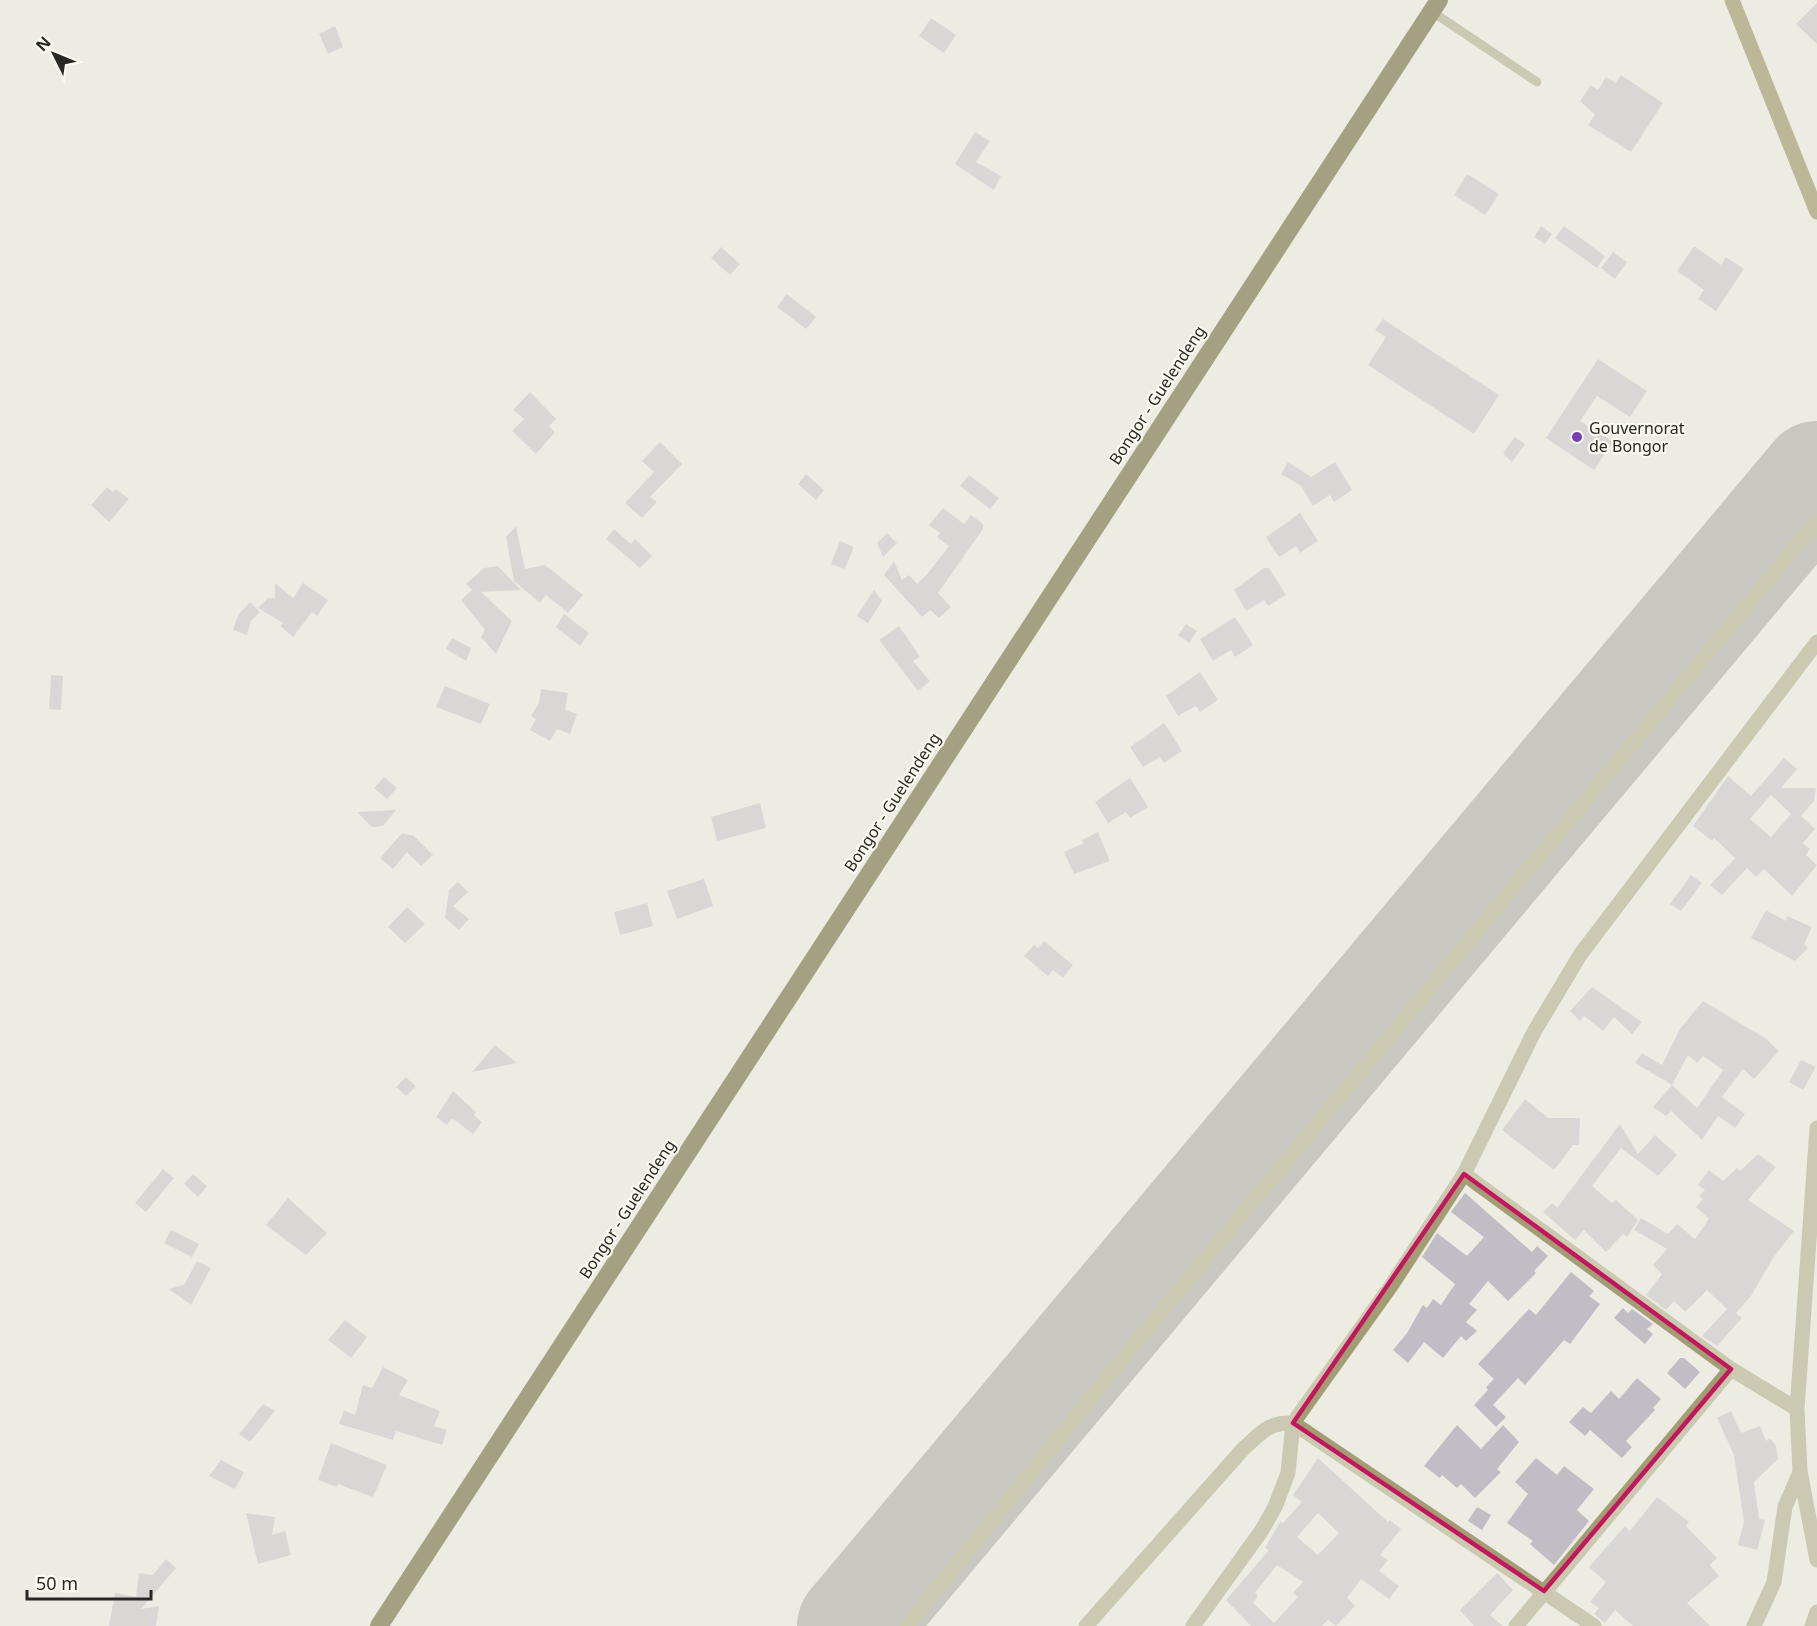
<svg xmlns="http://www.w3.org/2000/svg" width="1817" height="1626" font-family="'Noto Sans',sans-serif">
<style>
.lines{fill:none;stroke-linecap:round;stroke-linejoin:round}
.runway{stroke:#9b9a94;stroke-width:112}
.building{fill:#c0bdc5;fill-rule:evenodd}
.lane{stroke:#a39d76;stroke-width:9}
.street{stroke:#a39d76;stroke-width:15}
.secondary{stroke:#81773a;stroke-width:15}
.highway{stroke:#4d450e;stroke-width:18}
.marked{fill:none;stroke:#c2185b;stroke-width:4.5;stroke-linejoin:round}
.poi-dot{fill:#793db3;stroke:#faf9f0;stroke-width:2}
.labels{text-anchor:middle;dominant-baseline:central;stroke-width:4.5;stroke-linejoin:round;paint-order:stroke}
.street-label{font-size:16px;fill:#282825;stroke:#faf9f0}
.poi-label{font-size:16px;fill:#282825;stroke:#faf9f0;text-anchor:start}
</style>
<rect width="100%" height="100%" fill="#edece3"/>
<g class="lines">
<path class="runway" d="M 853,1626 L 1817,477"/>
</g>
<path class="building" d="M 1817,3 L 1817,44 L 1796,24 Z
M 931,18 L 956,35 L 944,53 L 919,36 Z
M 335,26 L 343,47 L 328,54 L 319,34 Z
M 1621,75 L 1663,103 L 1631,152 L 1588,125 L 1595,115 L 1580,101 L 1591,85 L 1598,90 L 1606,77 L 1616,83 Z
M 975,132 L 990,141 L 976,162 L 1001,176 L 994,190 L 955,164 Z
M 1467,174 L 1499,194 L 1485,215 L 1454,195 Z
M 1541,226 L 1552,234 L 1545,244 L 1534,237 Z
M 1564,226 L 1605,256 L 1597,268 L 1555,238 Z
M 1694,246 L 1721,265 L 1726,257 L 1744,269 L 1716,311 L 1698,299 L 1704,290 L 1677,271 Z
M 721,247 L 740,264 L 730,275 L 711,258 Z
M 1613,252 L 1627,262 L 1615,279 L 1601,268 Z
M 787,294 L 816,317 L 806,329 L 777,307 Z
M 1383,319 L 1499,395 L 1474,434 L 1368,365 L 1386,337 L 1375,330 Z
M 1598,359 L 1647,391 L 1630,417 L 1597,396 L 1580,421 L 1613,442 L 1594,470 L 1546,438 Z
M 530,392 L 556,419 L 549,426 L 555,432 L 536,454 L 512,431 L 524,419 L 513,410 Z
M 1515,437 L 1525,444 L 1512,462 L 1503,453 Z
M 660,442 L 682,464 L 650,497 L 657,502 L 642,518 L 625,503 L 654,472 L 642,461 Z
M 1288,462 L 1311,477 L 1335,462 L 1352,490 L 1334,502 L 1330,495 L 1313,506 L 1301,486 L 1281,474 Z
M 806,474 L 824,490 L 816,500 L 798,484 Z
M 969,475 L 999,498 L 990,509 L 960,486 Z
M 107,487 L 113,492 L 116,489 L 129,499 L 109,522 L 91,505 Z
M 943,508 L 964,524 L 971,515 L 983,524 L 983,529 L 938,593 L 951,607 L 939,618 L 930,610 L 922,617 L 884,575 L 894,561 L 902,580 L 909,575 L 917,584 L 929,572 L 949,546 L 937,537 L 940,533 L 929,525 Z
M 1300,513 L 1318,541 L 1300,553 L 1296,546 L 1279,557 L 1266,537 Z
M 516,526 L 525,569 L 545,565 L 583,595 L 568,613 L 546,595 L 540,603 L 514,581 L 506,537 Z
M 614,529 L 631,544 L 635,539 L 652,556 L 640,568 L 606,539 Z
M 887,533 L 897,543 L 883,557 L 877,543 Z
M 840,541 L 854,547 L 845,569 L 831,564 Z
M 498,566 L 521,590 L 481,592 L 512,621 L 496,654 L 481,637 L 485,630 L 461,600 L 472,590 L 466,584 L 484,568 Z
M 1264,568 L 1269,568 L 1286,595 L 1268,606 L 1264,600 L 1246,611 L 1234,590 Z
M 275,583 L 293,598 L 303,583 L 328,600 L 317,616 L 312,612 L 293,637 L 280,626 L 283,623 L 258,608 L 268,598 L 275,598 Z
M 874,590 L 882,601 L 868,623 L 857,616 Z
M 250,602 L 260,612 L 251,621 L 247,635 L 233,630 L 238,615 Z
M 564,614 L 589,633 L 580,646 L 556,627 Z
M 1235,617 L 1253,645 L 1235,657 L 1231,650 L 1213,661 L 1200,639 Z
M 1186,624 L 1197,631 L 1189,643 L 1178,635 Z
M 899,626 L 920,657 L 913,661 L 930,681 L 918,691 L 879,640 Z
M 452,638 L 471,648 L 466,661 L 446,649 Z
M 1200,672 L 1218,700 L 1200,712 L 1196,706 L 1178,716 L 1166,696 Z
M 51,675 L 63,676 L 61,710 L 49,709 Z
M 445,686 L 490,704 L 481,724 L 436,707 Z
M 541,689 L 568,693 L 565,710 L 577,714 L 570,734 L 557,729 L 550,741 L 530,730 L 536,719 L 531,716 L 539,703 Z
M 1164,723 L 1182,751 L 1164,763 L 1160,757 L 1143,767 L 1130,747 Z
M 1784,758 L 1797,769 L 1781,788 L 1816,788 L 1814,801 L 1801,816 L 1815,829 L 1803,843 L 1810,849 L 1806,855 L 1817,865 L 1792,896 L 1764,869 L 1756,877 L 1747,868 L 1722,895 L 1710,885 L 1735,858 L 1714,838 L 1712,841 L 1693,826 L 1728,776 L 1751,796 ZM 1771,795 L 1791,814 L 1771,837 L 1750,819 Z
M 384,777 L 397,788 L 387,799 L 374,788 Z
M 1130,778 L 1148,807 L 1130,818 L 1126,812 L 1108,823 L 1095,802 Z
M 760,803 L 766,828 L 717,841 L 711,817 Z
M 396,810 L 383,826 L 372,827 L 357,812 Z
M 1098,832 L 1110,861 L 1074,874 L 1064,852 L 1084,843 L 1082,840 Z
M 402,833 L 414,836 L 433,855 L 421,866 L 407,852 L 393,869 L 380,858 Z
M 1691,875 L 1702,883 L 1681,911 L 1670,904 Z
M 704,879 L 713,906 L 677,919 L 667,891 Z
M 458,882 L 468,892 L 453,906 L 469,919 L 459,930 L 445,918 L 449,890 Z
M 647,903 L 653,926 L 620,935 L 614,912 Z
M 407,907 L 425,924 L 405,943 L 388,927 Z
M 1766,910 L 1786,921 L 1787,916 L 1812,927 L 1804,944 L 1808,948 L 1795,961 L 1751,938 Z
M 1044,941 L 1073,965 L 1063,978 L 1053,970 L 1048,976 L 1024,956 L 1034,945 L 1038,948 Z
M 1592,987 L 1642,1022 L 1632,1034 L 1614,1017 L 1603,1031 L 1584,1016 L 1580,1021 L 1570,1011 Z
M 1703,1001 L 1765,1038 L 1779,1051 L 1754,1079 L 1743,1069 L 1722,1097 L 1745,1114 L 1735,1128 L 1718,1116 L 1702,1140 L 1671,1111 L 1666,1116 L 1653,1107 L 1672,1085 L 1697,1108 L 1723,1070 L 1703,1056 L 1697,1063 L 1688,1055 L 1672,1085 L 1635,1063 L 1642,1053 L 1662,1065 L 1680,1029 Z
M 495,1045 L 517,1063 L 472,1072 Z
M 1801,1060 L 1816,1067 L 1803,1090 L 1789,1082 Z
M 406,1077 L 416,1086 L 406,1096 L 396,1087 Z
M 453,1091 L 476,1112 L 474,1115 L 482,1122 L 473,1134 L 452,1118 L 447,1125 L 436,1117 Z
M 1525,1099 L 1548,1118 L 1580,1118 L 1579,1145 L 1573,1145 L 1554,1170 L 1502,1130 Z
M 1620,1124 L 1638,1154 L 1655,1135 L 1677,1155 L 1658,1176 L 1621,1148 L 1592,1186 L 1612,1203 L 1616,1200 L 1638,1220 L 1627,1237 L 1623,1234 L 1606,1252 L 1584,1230 L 1575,1240 L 1543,1212 L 1552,1203 L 1557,1208 Z
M 1758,1154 L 1776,1167 L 1748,1200 L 1794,1231 L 1773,1258 L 1751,1296 L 1736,1313 L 1742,1318 L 1717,1346 L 1702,1336 L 1727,1309 L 1707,1290 L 1685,1312 L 1674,1301 L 1666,1310 L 1646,1295 L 1662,1274 L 1653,1265 L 1667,1249 L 1634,1230 L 1641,1218 L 1668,1234 L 1677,1224 L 1695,1239 L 1709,1219 L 1696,1207 L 1703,1199 L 1699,1196 L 1705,1190 L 1698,1185 L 1709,1170 L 1723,1181 L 1737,1168 L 1740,1171 Z
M 163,1169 L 174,1178 L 146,1212 L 135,1203 Z
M 193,1174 L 207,1186 L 198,1197 L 184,1184 Z
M 1465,1193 L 1532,1252 L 1537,1246 L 1548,1256 L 1534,1271 L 1536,1273 L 1508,1301 L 1488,1281 L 1469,1304 L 1477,1310 L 1466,1322 L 1477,1331 L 1466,1341 L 1461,1336 L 1443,1358 L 1424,1342 L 1408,1363 L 1393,1350 L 1407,1333 L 1423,1305 L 1427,1308 L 1433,1299 L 1441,1305 L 1455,1284 L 1422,1257 L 1437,1233 L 1467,1256 L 1484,1237 L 1451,1212 Z
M 288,1198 L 327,1233 L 306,1255 L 266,1225 Z
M 171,1230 L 199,1244 L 192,1257 L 164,1243 Z
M 197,1261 L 211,1268 L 191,1305 L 169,1289 L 184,1285 Z
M 1571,1272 L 1594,1291 L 1589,1296 L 1600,1304 L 1570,1344 L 1564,1340 L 1525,1385 L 1518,1378 L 1493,1405 L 1506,1417 L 1496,1427 L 1474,1405 L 1488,1390 L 1486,1387 L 1494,1379 L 1478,1364 L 1529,1309 L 1536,1315 Z
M 1623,1308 L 1628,1313 L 1632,1309 L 1653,1324 L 1647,1329 L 1653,1334 L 1645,1344 L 1614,1318 Z
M 345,1320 L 367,1337 L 351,1358 L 328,1340 Z
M 1680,1358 L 1684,1358 L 1700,1372 L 1685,1389 L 1667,1373 Z
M 383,1367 L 408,1380 L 399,1395 L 440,1411 L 434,1426 L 447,1430 L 442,1445 L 396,1431 L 393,1440 L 339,1424 L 344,1410 L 355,1415 L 363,1385 L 372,1388 Z
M 1637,1378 L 1661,1399 L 1653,1408 L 1655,1410 L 1626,1441 L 1632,1447 L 1622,1458 L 1590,1430 L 1585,1436 L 1569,1422 L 1583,1407 L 1591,1413 L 1611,1391 L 1619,1399 Z
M 263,1404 L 275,1411 L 250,1442 L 239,1434 Z
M 1731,1411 L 1741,1433 L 1760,1426 L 1766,1441 L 1770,1438 L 1776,1446 L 1778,1459 L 1754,1482 L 1759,1519 L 1765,1520 L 1757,1550 L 1738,1545 L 1744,1522 L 1734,1455 L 1717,1418 Z
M 1457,1425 L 1481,1449 L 1503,1425 L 1519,1442 L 1497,1469 L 1501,1472 L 1475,1498 L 1461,1484 L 1457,1488 L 1442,1475 L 1440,1478 L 1424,1466 Z
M 331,1443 L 387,1465 L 373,1497 L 338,1484 L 337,1487 L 318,1480 Z
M 1318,1458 L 1388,1522 L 1390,1520 L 1401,1529 L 1380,1555 L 1388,1560 L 1379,1571 L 1399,1586 L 1389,1599 L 1361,1579 L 1347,1598 L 1355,1606 L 1336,1626 L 1328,1620 L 1322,1626 L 1251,1626 L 1226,1600 L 1269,1550 L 1265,1548 L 1280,1522 L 1283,1523 L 1302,1502 L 1293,1495 ZM 1318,1513 L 1339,1533 L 1318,1555 L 1297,1537 ZM 1277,1565 L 1303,1582 L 1293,1593 L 1298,1597 L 1274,1623 L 1253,1603 L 1258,1596 L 1255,1593 Z
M 1536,1458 L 1557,1475 L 1564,1466 L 1594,1489 L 1577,1510 L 1589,1521 L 1554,1565 L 1530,1544 L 1533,1541 L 1507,1523 L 1528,1494 L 1515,1482 Z
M 221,1460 L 244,1472 L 235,1489 L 209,1476 Z
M 1657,1497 L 1689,1522 L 1686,1526 L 1717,1558 L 1710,1565 L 1719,1576 L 1687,1603 L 1710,1626 L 1633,1626 L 1615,1610 L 1605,1623 L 1594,1614 L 1599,1608 L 1590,1602 L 1606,1582 L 1589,1567 L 1625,1526 L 1630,1531 Z
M 1477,1507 L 1491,1515 L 1482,1530 L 1468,1521 Z
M 246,1513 L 275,1517 L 272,1535 L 285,1531 L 291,1555 L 258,1564 Z
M 166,1559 L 176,1568 L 141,1609 L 159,1606 L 156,1626 L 109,1626 L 115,1593 L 136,1597 L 139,1573 L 153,1575 Z
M 1497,1573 L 1513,1590 L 1490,1615 L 1503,1626 L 1474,1626 L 1460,1610 Z"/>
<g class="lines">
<path class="lane" d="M 1431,11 L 1537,82"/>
<path class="street" d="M 1817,1128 L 1797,1409 L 1800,1471 L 1817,1560
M 1464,1174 L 1731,1369 L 1797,1409
M 907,1626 L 1114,1369 L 1817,521
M 1086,1626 L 1244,1448 C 1262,1432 1269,1422 1293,1423 L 1594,1626
M 1193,1626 L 1262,1530 L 1275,1507 L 1288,1473 L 1293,1423 L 1391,1286 L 1464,1174 L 1534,1032 L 1580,955 L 1817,642
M 1516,1626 L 1731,1369
M 1754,1626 L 1774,1582 L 1785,1507 L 1800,1472
M 1812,1626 L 1817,1612"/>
<path class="secondary" d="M 1732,0 L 1817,212"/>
<path class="highway" d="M 379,1626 L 1439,0"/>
</g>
<path d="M0 0H1817V1626H0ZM 1464,1174 L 1731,1369 L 1544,1591 L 1293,1423 Z" fill="#edece3" fill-opacity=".55" fill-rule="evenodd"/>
<path class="marked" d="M 1464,1174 L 1731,1369 L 1544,1591 L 1293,1423 Z"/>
<circle class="poi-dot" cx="1577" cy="437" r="6"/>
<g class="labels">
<g class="street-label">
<text transform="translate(1157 395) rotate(-57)">Bongor - Guelendeng</text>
<text transform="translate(892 802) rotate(-57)">Bongor - Guelendeng</text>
<text transform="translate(627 1209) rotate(-57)">Bongor - Guelendeng</text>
</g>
<g class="poi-label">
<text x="1589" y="428">Gouvernorat<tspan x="1589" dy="18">de Bongor</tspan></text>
</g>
</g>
<g transform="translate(54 54) rotate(313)" stroke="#faf9f0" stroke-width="4.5" paint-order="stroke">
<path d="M0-4.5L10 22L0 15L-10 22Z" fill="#282825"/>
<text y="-9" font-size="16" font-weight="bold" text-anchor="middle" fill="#282825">N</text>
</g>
<path d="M27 1590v9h124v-9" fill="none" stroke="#282825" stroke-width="3"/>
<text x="36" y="1590" font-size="18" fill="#282825" stroke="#faf9f0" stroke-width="4.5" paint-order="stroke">50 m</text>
</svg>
